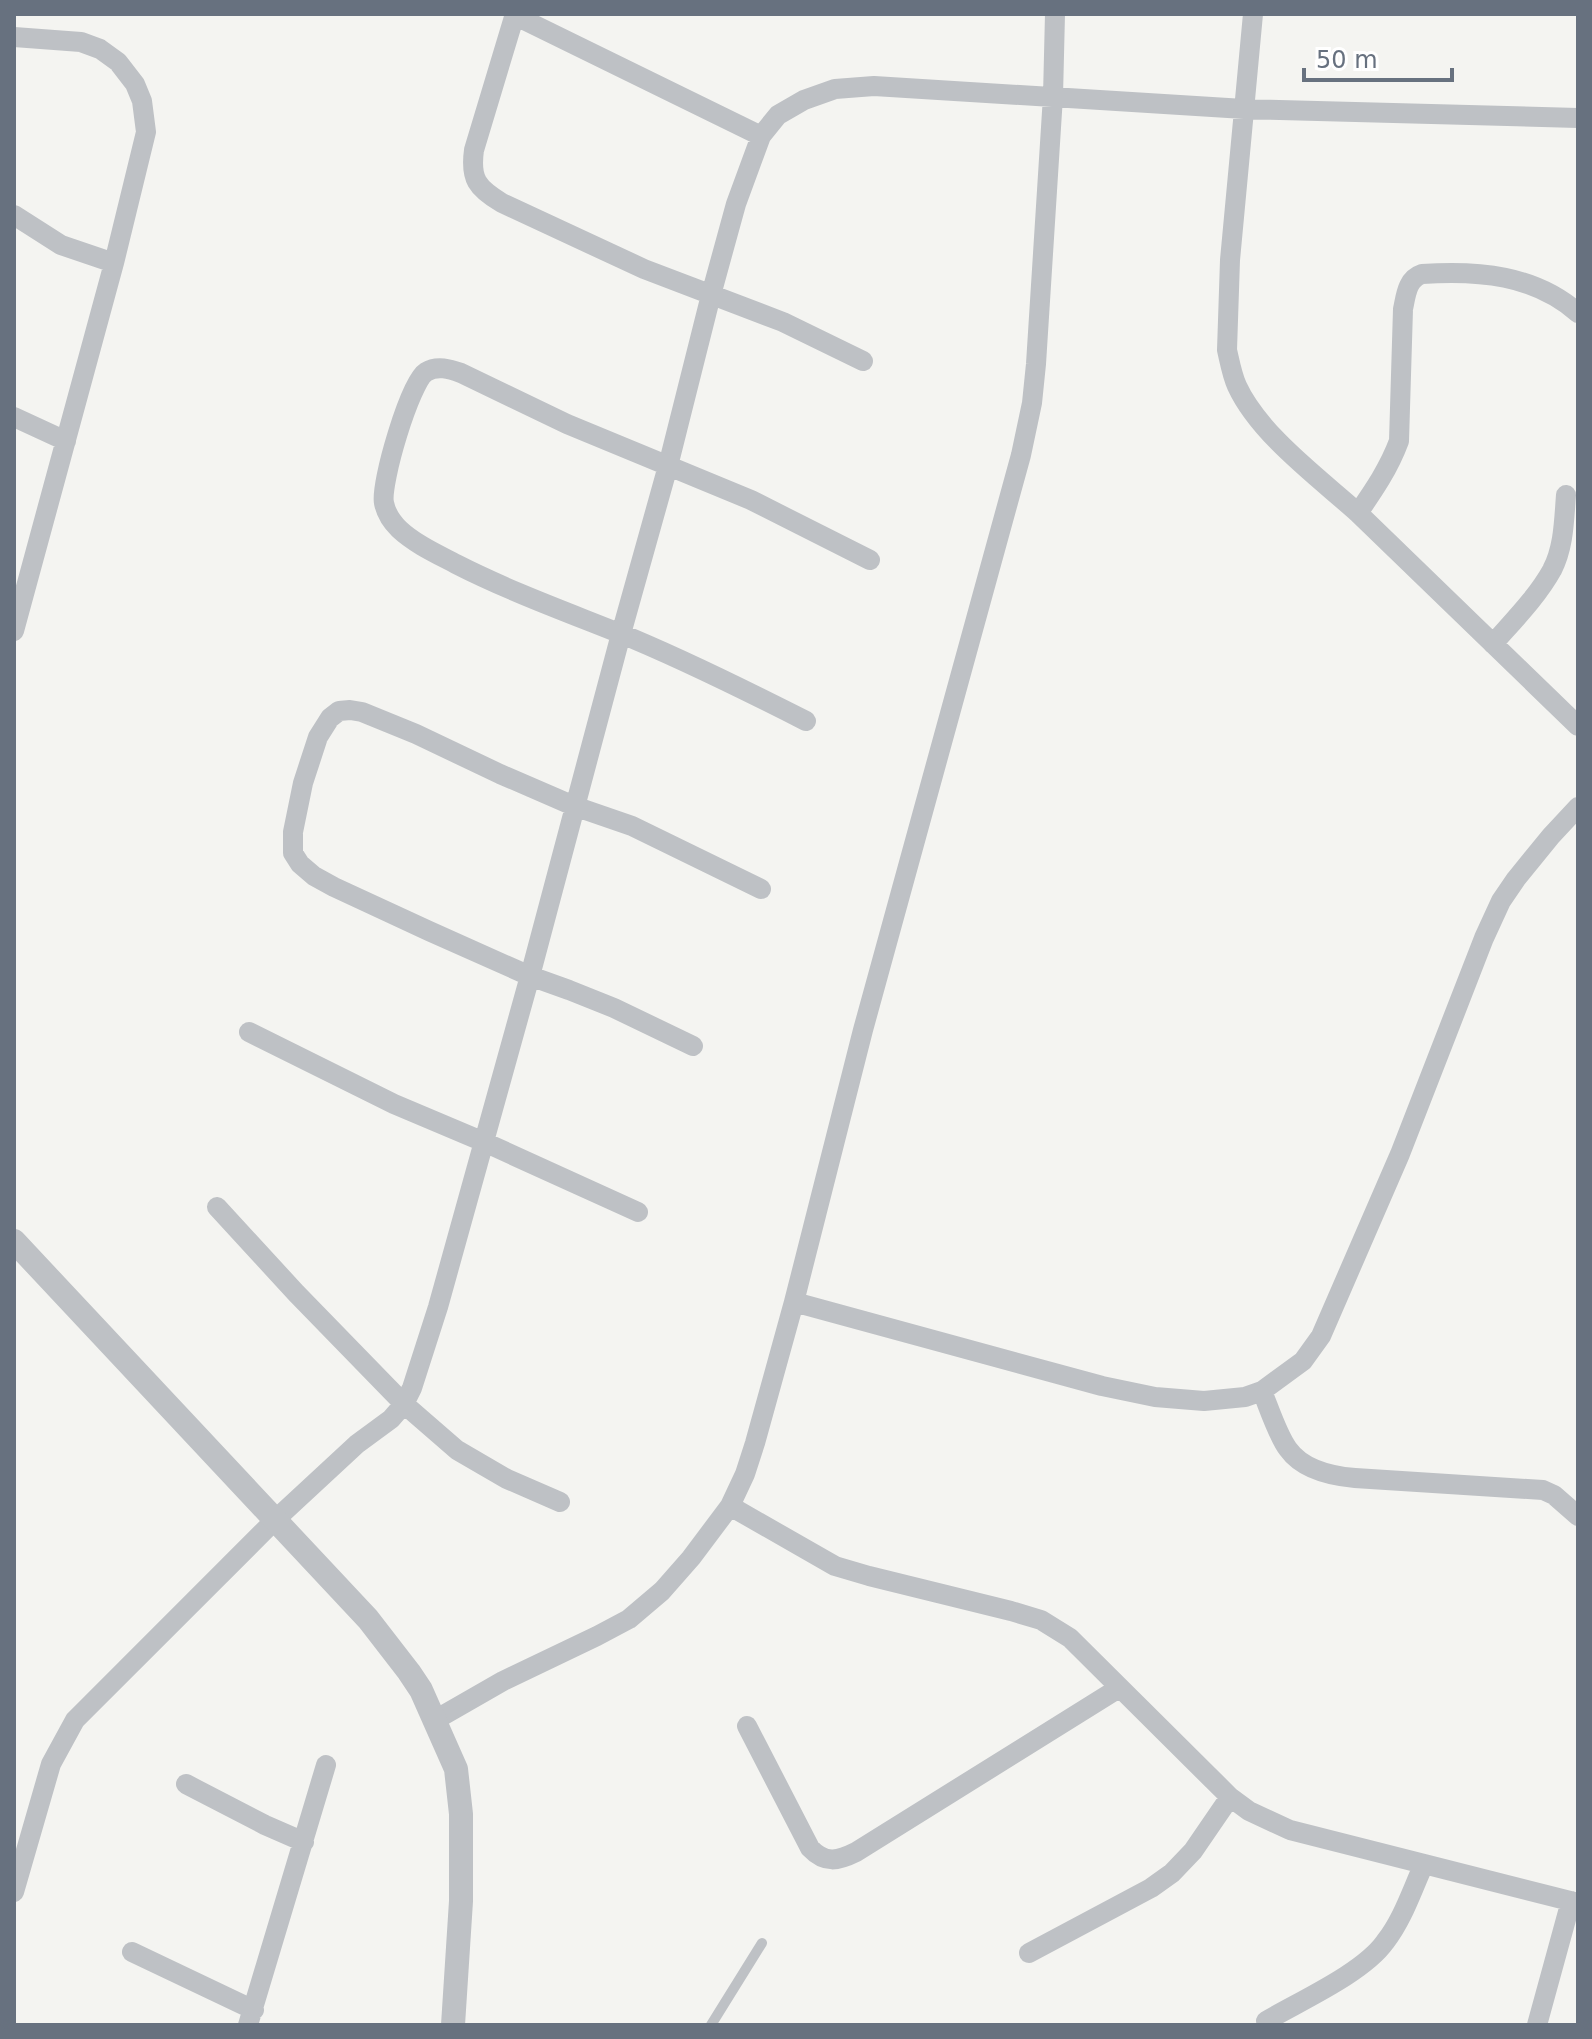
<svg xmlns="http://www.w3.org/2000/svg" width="1592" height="2039" font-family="'DejaVu Sans',sans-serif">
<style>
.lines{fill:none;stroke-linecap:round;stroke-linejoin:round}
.service{stroke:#bec1c5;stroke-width:10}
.minor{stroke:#bec1c5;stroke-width:20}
.tertiary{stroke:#bec1c5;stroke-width:24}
</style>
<rect width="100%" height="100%" fill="#f4f4f1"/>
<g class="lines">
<path class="service" d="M 711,2025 L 762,1943"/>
<path class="minor" d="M 515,14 L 474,150 C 470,179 477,188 502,203 L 644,269 L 783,322 L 863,361
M 1253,14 L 1230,260 L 1227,350 C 1230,363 1232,375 1237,386 C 1259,434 1319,478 1358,513
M 514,15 L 761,136
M 14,37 L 81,42 L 100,49 L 118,62 L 135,84 L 142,101 L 146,132 L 114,263 L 14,631
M 14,215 L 61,245 L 114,263
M 1578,313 C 1535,275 1478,270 1422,274 C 1407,279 1406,295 1403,309 L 1399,441 C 1389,468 1374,490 1358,513 L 1578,726
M 14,417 L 66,441
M 1493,644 C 1514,620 1537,597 1552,570 C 1564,547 1564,520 1566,495
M 806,721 C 745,690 683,659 619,633 C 564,611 509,591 456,564 C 437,554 415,544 399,529 C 392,522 386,513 384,503 C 380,484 410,382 426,372 C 437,365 450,369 461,373 L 567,424 L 751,500 L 870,560
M 249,1032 L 394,1104 L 484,1142 L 638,1212
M 693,1046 L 614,1008 L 569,990 L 530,976 L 429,931 L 334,887 L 314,876 L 300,864 L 293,853 L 293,832 L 303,783 L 318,737 L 330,718 L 339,711 L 350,710 L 362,712 L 416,734 L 500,774 L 574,806 L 632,826 L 761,889
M 217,1207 L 296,1293 L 404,1404 L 457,1450 L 507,1479 L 560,1502
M 794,1302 L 1102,1386 L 1155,1397 L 1204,1401 L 1245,1397 L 1262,1391 L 1303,1361 L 1321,1336 L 1400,1154 L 1484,938 L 1501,901 L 1516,879 L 1551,836 L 1578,807
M 1262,1391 C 1269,1408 1278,1436 1288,1449 C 1303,1470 1331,1476 1355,1478 L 1543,1490 L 1554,1495 L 1578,1516
M 730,1506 L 835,1566 L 869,1576 L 1011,1611 L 1041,1620 L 1070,1638 L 1230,1797 L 1249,1811 L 1290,1830 L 1578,1903
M 435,1720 L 503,1681 L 597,1636 L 629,1619 L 662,1591 L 691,1558 L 730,1506 L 745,1474 L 755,1443 L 794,1302 L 863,1030 L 1021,455 L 1032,403 L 1036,364 L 1053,96 L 1055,14
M 747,1726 L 810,1848 C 825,1864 838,1861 856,1852 L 1119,1688
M 186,1784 L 265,1825 L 304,1842
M 14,1892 L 51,1764 L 75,1720 L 276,1519 L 357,1444 L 391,1419 L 404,1404 L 412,1388 L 438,1307 L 530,976 L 621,634 L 668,466 L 711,295 L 736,204 L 761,136 L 778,115 L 804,100 L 835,89 L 874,86 L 1244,109 L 1578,118
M 132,1952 L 254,2010
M 1029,1953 L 1151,1888 L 1172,1873 L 1193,1851 L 1230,1797
M 1266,2021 C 1300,2001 1363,1973 1385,1942 C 1403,1919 1412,1890 1424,1864
M 248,2025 L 326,1765
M 1537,2025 L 1571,1901"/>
<path class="tertiary" d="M 14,1241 L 368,1619 L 409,1672 L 421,1690 L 456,1769 L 461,1814 L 461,1901 L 453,2025"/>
</g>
<rect width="1592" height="2039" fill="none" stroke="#67717f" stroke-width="32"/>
<path d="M1304 68v12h148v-12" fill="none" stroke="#67717f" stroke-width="4"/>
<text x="1316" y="68" font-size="24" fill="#67717f" stroke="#ffffff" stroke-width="6" paint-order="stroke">50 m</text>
</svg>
